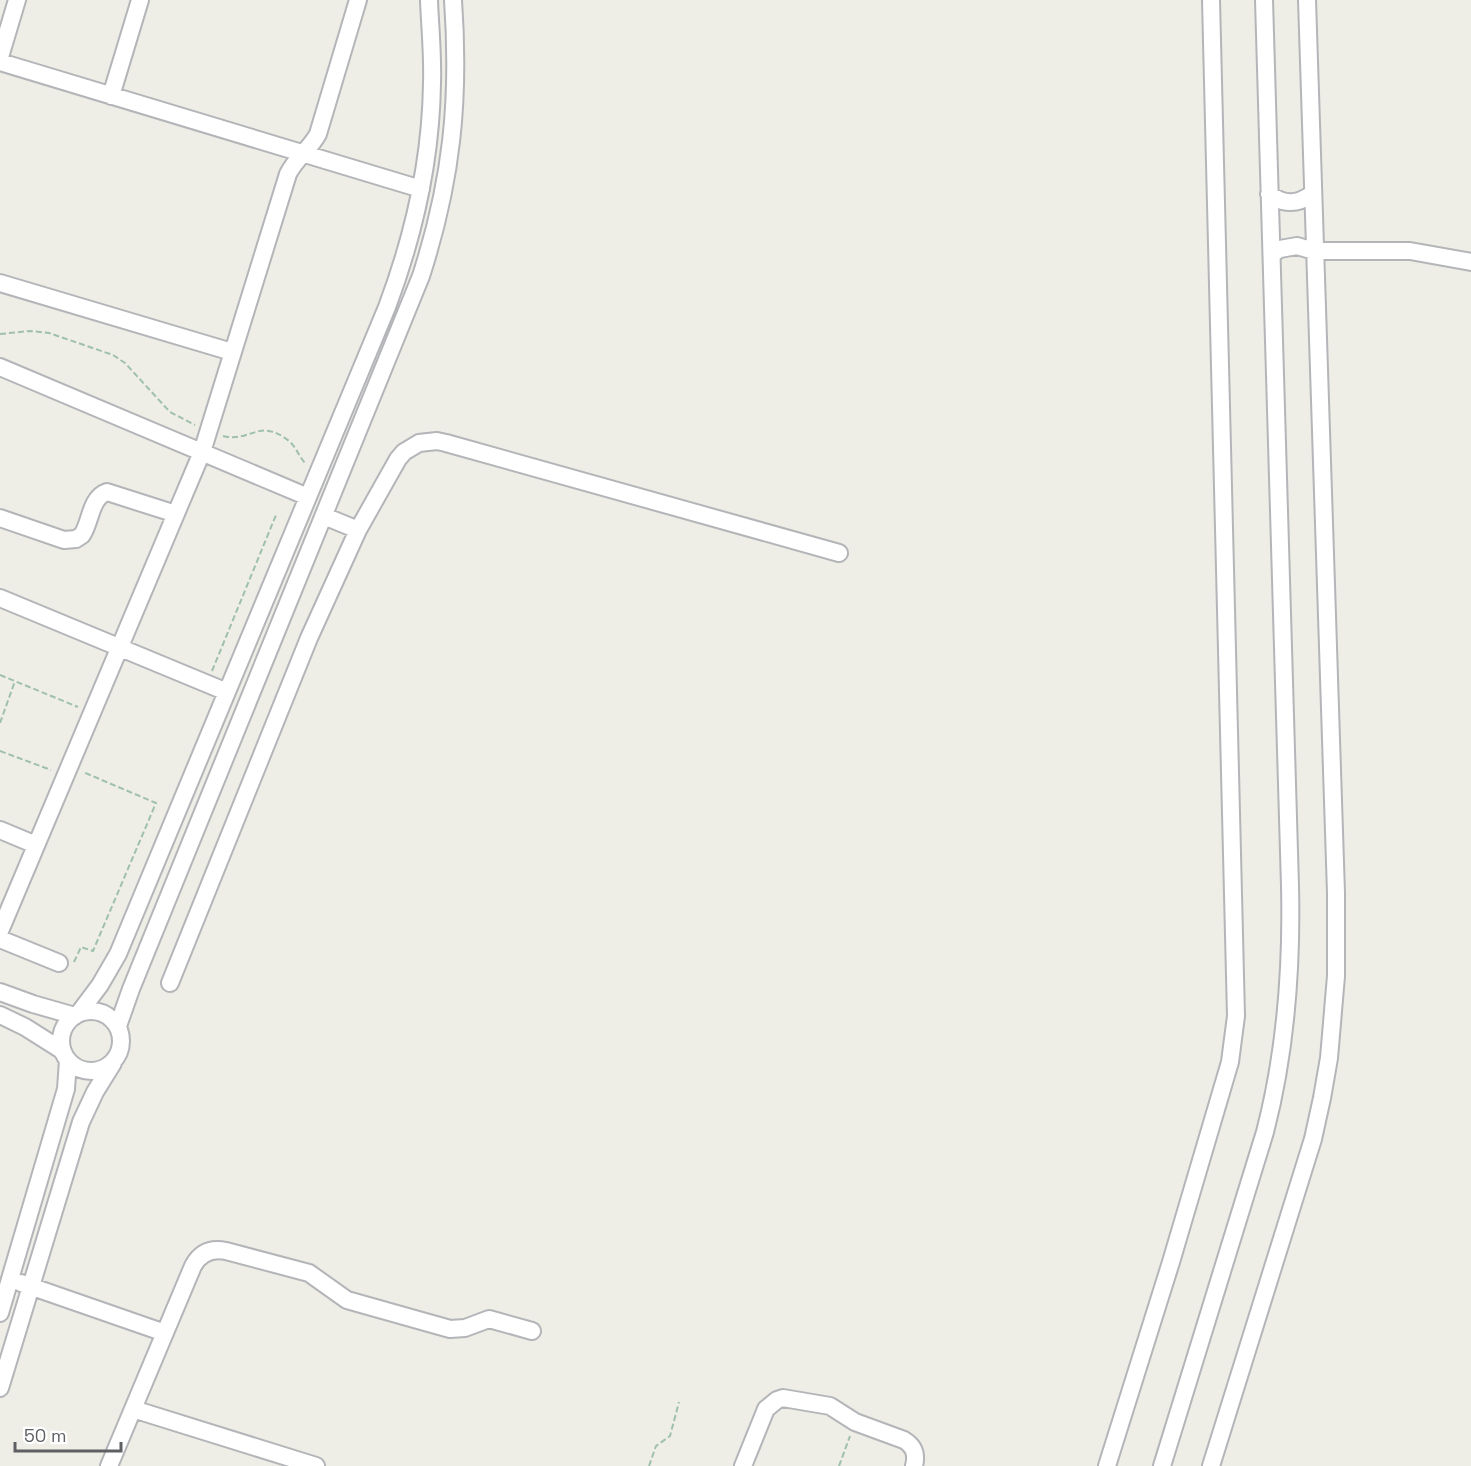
<svg xmlns="http://www.w3.org/2000/svg" width="1471" height="1466" font-family="'Space Grotesk',sans-serif">
<style>
.lines{fill:none;stroke-linecap:round;stroke-linejoin:round}
.minor-casing{stroke:#b3b5b9;stroke-width:20}
.path{stroke:#9fc1ab;stroke-width:2;stroke-dasharray:6 3;stroke-linecap:butt}
.minor{stroke:#fff;stroke-width:16}
</style>
<rect width="100%" height="100%" fill="#eeede6"/>
<g class="lines">
<defs>
<path id="minor" d="M 0,57 L 17,0
M 0,62 L 421,189
M 111,96 L 140,0
M 1269,194 C 1284,205 1297,205 1312,194
M 1272,254 L 1280,249 L 1297,246 L 1314,251 L 1410,251 L 1471,262
M 0,283 L 232,352
M 0,367 L 308,497
M 324,516 L 358,530
M 0,518 L 64,540 L 76,539 L 82,535 C 91,522 90,498 107,492 L 176,514
M 0,598 L 227,692
M 0,830 L 36,845
M 0,931 L 202,452 L 288,174 C 296,158 310,149 318,134 L 358,0
M 0,939 L 59,963
M 170,983 L 309,638 L 358,530 L 398,459 L 404,452 L 419,443 L 437,441 L 446,443 L 839,553
M 0,992 L 33,1004 L 75,1016
M61 1041a30 30 0 1 1 60 0a30 30 0 1 1-60 0Z
M 79,1013 L 100,985 L 118,954 L 387,307 C 414,235 431,160 432,83 C 433,55 430,27 429,0
M 0,1015 L 25,1027 L 63,1051
M 118,1026 L 131,989 L 421,276 C 452,180 460,100 453,0
M 21,1283 L 165,1333
M 0,1313 L 66,1089 L 68,1060
M 0,1388 L 81,1122 L 95,1092 L 113,1063
M 133,1409 L 316,1466
M 109,1466 L 193,1266 C 200,1253 211,1248 226,1251 L 309,1273 L 347,1300 L 450,1329 L 465,1328 L 489,1319 L 532,1331
M 743,1466 L 766,1409 L 777,1400 L 783,1398 L 830,1406 L 855,1422 L 904,1440 C 914,1446 917,1454 914,1466
M 1107,1466 L 1171,1262 L 1230,1062 L 1236,1016 L 1211,0
M 1162,1466 L 1265,1132 C 1286,1051 1292,970 1290,886 L 1264,0
M 1211,1466 L 1313,1139 L 1322,1098 L 1329,1058 L 1336,976 L 1336,893 L 1307,0"/>
</defs>
<use href="#minor" class="minor-casing"/>
<path class="path" d="M 0,334 L 30,331 L 49,333 L 113,355 L 125,363 L 170,412 L 195,425
M 223,436 C 251,443 259,417 289,441 C 297,448 299,457 306,464
M 212,671 L 276,515
M 0,675 L 78,707
M 0,723 L 15,681
M 0,751 L 51,770
M 74,962 L 81,947 L 93,951 L 156,803 L 83,772
M 649,1466 L 656,1446 L 670,1436 L 679,1402
M 839,1466 L 850,1436"/>
<use href="#minor" class="minor"/>
</g>
<path d="M15 1442v9h106v-9" fill="none" stroke="#5e6064" stroke-width="3"/>
<text x="24" y="1442" font-size="18" fill="#5e6064" stroke="#ffffff" stroke-width="4.5" paint-order="stroke">50 m</text>
</svg>
